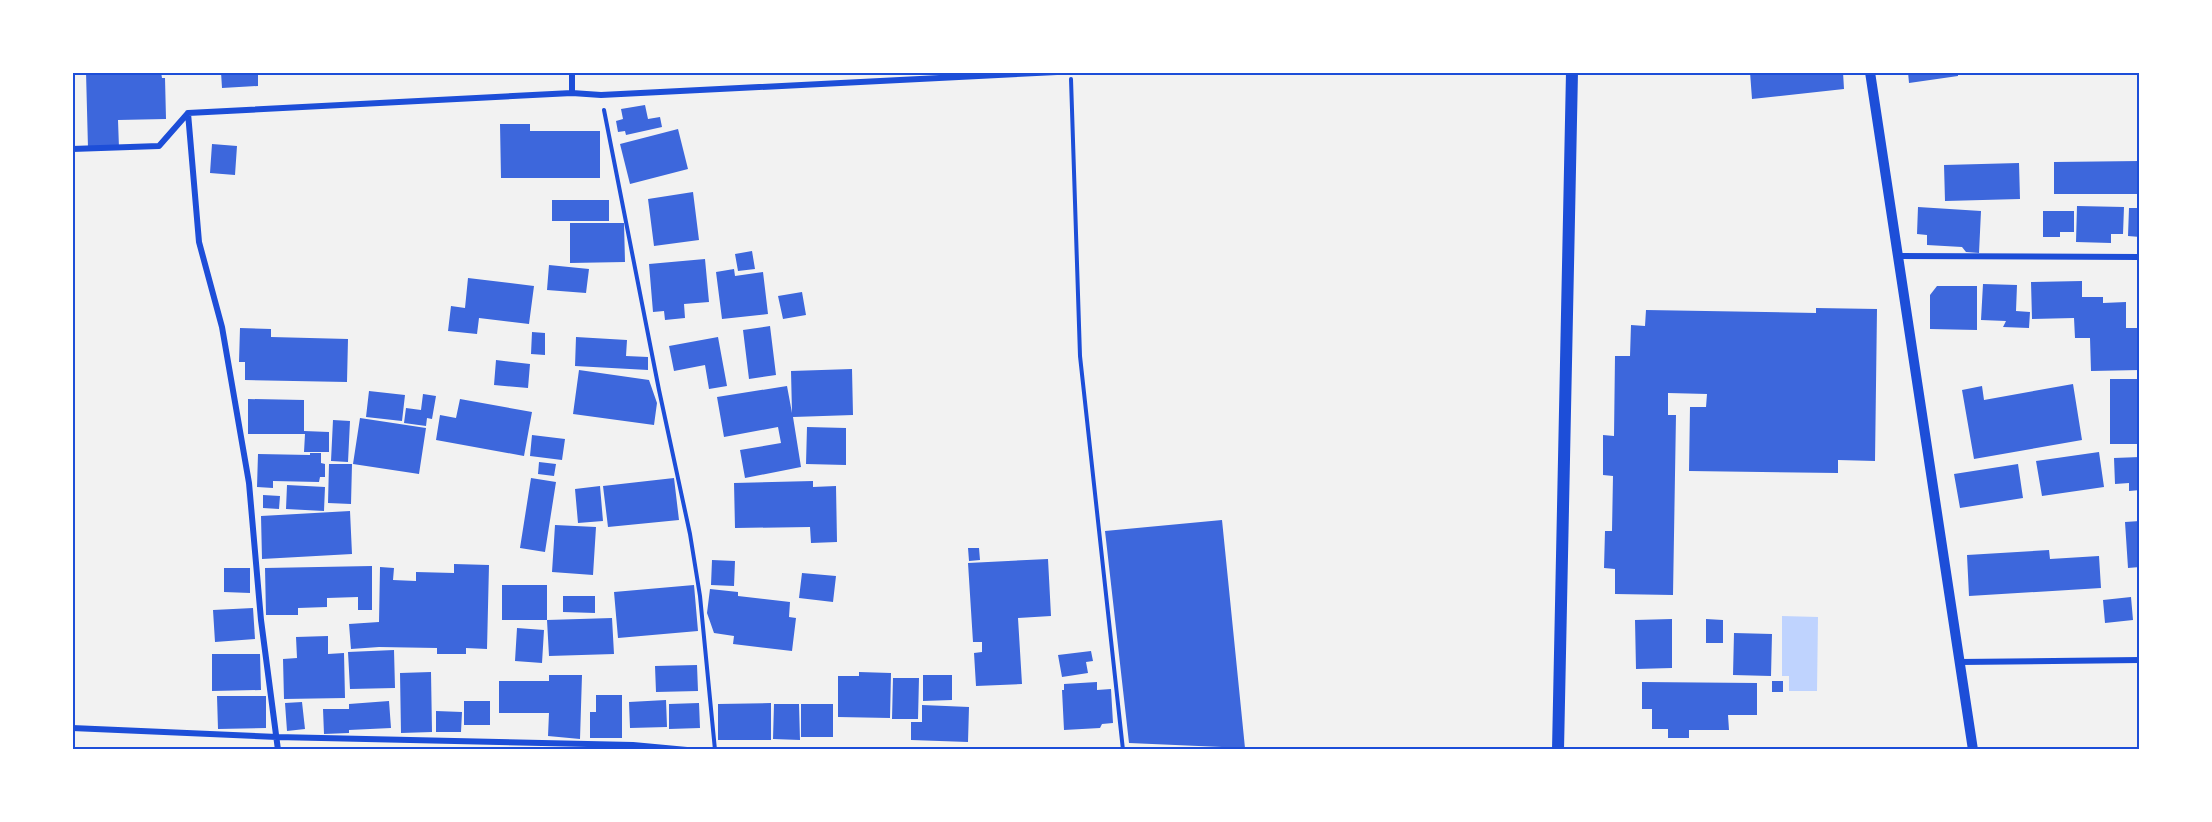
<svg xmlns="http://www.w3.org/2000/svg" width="2212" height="822" font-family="Cabin,sans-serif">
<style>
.water{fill:#bfd3fe}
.building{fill:#3d67dc}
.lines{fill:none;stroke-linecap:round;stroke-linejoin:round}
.path{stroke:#1d4ed8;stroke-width:4}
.minor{stroke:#1d4ed8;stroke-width:6}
.tertiary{stroke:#1d4ed8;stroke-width:10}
.secondary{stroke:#1d4ed8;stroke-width:12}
.neatline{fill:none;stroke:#1d4ed8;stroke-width:2}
</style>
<rect width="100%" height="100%" fill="#f2f2f2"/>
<path class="water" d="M 1782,616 L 1818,617 L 1817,691 L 1789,691 L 1789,676 L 1782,676 Z"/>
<path class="building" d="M 86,72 L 161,72 L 162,78 L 165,78 L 166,119 L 118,120 L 119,148 L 88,148 Z
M 221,72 L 258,72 L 258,86 L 222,88 Z
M 1750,72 L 1843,72 L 1844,89 L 1752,99 Z
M 1908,72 L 1958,72 L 1958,76 L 1909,83 Z
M 645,105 L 648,119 L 660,117 L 662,127 L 626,135 L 625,131 L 618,132 L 616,121 L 623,119 L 621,109 Z
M 500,124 L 530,124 L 530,131 L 600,131 L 600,178 L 501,178 Z
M 678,129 L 688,169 L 630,184 L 620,144 Z
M 212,144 L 237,146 L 235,175 L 210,173 Z
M 2140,161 L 2140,194 L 2054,194 L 2054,162 Z
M 2019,163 L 2020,199 L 1945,201 L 1944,165 Z
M 693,192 L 699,240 L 654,246 L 648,199 Z
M 552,200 L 609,200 L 609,221 L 552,221 Z
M 2077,206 L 2124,207 L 2123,234 L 2111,234 L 2111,243 L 2076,242 Z
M 1918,207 L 1981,211 L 1979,253 L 1966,252 L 1962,247 L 1927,245 L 1927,235 L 1917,234 Z
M 2129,208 L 2140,208 L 2140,237 L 2128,236 Z
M 2043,211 L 2074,211 L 2074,232 L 2060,232 L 2060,237 L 2043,237 Z
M 570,223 L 624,223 L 625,262 L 570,263 Z
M 752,251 L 755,269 L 738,271 L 735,254 Z
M 705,259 L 709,302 L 684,304 L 685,318 L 665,320 L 664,311 L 653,312 L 649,264 Z
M 549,265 L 589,269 L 586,293 L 547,290 Z
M 734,269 L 735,276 L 763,272 L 768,314 L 722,319 L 716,272 Z
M 468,278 L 534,286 L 529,324 L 479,318 L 477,334 L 448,331 L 451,306 L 465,308 Z
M 2082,281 L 2082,297 L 2103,297 L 2103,303 L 2126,302 L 2126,328 L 2140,328 L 2140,370 L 2091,371 L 2090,338 L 2075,338 L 2074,318 L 2032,319 L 2031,282 Z
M 1983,284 L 2017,285 L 2016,311 L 2030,312 L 2029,328 L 2003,327 L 2006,321 L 1981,320 Z
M 1937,286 L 1977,286 L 1977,330 L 1930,329 L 1930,295 Z
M 802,292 L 806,315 L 783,319 L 778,296 Z
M 1816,308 L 1877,309 L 1875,461 L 1838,460 L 1838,473 L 1689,471 L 1690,407 L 1706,407 L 1707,394 L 1668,393 L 1668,415 L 1676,415 L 1673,595 L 1615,594 L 1615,569 L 1604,568 L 1605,531 L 1612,531 L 1613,476 L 1603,475 L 1603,435 L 1614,436 L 1615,356 L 1630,356 L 1631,325 L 1645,326 L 1646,310 L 1816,313 Z
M 770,326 L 776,375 L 749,379 L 743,330 Z
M 240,328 L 271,329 L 271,337 L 348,339 L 347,382 L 245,380 L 245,362 L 239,362 Z
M 532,332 L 545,333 L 545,355 L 531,354 Z
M 576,337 L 627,340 L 626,356 L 648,357 L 648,370 L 575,366 Z
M 718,337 L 727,386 L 709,389 L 705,365 L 674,371 L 669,346 Z
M 496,360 L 530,364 L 528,388 L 494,385 Z
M 852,369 L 853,415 L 793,417 L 801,467 L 745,478 L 740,450 L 781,443 L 778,427 L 724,437 L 717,397 L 787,386 L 792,413 L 791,371 Z
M 579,370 L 649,380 L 657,403 L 654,425 L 573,414 Z
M 2110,379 L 2140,379 L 2140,444 L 2110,444 Z
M 2073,384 L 2082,440 L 1974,459 L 1962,390 L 1982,386 L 1984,400 Z
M 369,391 L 405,395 L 402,421 L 366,417 Z
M 423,394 L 436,396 L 432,419 L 427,418 L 426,426 L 404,423 L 406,408 L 421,410 Z
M 248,399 L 304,400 L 304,431 L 329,432 L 329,452 L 304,452 L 305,434 L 248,434 Z
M 460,399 L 532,412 L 524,456 L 436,440 L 440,415 L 456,418 Z
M 360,418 L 426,428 L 419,474 L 353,464 Z
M 333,420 L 350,421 L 348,462 L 331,461 Z
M 807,427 L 846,428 L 846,465 L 806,464 Z
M 532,435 L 565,439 L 562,460 L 530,456 Z
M 2099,452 L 2104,487 L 2042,496 L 2036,461 Z
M 310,453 L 321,453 L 321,463 L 325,464 L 325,477 L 320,477 L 319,482 L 273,481 L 273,488 L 257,487 L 258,454 L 310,455 Z
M 2140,457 L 2140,490 L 2129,491 L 2129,483 L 2115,484 L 2114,458 Z
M 539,462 L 556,464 L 554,476 L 538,474 Z
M 329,464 L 352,464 L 351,504 L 328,503 Z
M 2018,464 L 2023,498 L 1960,508 L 1954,474 Z
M 531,478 L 556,482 L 545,552 L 520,548 Z
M 674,478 L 679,520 L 608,527 L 603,486 Z
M 813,481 L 813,487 L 836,486 L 837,542 L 811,543 L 810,527 L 735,528 L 734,483 Z
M 287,485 L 325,487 L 324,511 L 286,509 Z
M 600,486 L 603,521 L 578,523 L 575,489 Z
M 263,495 L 280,496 L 279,509 L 263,508 Z
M 350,511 L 352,554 L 262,559 L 261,516 Z
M 1222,520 L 1245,748 L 1129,743 L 1105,531 Z
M 2140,521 L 2140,567 L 2128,568 L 2125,522 Z
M 555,525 L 596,527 L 593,575 L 552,572 Z
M 968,548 L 979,548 L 980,560 L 969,561 Z
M 2049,550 L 2050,559 L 2099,556 L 2101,588 L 1969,596 L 1967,555 Z
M 1048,559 L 1051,616 L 1018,618 L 1022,684 L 976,686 L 974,653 L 982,652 L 982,642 L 973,642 L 968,563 Z
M 712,560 L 735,561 L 734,586 L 711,585 Z
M 454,564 L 489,565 L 487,649 L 466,648 L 466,654 L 437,654 L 437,648 L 379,647 L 351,649 L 349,624 L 379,622 L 380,567 L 394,568 L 393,580 L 416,581 L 416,572 L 454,573 Z
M 372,566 L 372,610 L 358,610 L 358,597 L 327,598 L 327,607 L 298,608 L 298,615 L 266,615 L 265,568 Z
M 224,568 L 250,568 L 250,593 L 224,592 Z
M 802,573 L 836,576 L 833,602 L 799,598 Z
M 502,585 L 547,585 L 547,620 L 502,620 Z
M 694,585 L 698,631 L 618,638 L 614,592 Z
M 710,589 L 738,592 L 738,596 L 790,602 L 789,617 L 796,618 L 792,651 L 733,644 L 734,636 L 714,633 L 707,613 Z
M 563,596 L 595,596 L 595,613 L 563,612 Z
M 2131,597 L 2133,620 L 2105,623 L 2103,600 Z
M 253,608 L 255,639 L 215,642 L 213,610 Z
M 612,618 L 614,654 L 549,656 L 547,620 Z
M 1672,619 L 1672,668 L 1636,669 L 1635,620 Z
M 1706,619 L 1723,620 L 1723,643 L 1706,643 Z
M 517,628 L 544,630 L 542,663 L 515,661 Z
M 1734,633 L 1772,634 L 1771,676 L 1733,675 Z
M 328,636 L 328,654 L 344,653 L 345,698 L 284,699 L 283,659 L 297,658 L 296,637 Z
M 394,650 L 395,688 L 350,689 L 348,652 Z
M 1091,651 L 1093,661 L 1086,662 L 1088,673 L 1062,677 L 1058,655 Z
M 212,654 L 260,654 L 261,690 L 212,691 Z
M 697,665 L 698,691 L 656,692 L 655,666 Z
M 431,672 L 432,732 L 401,733 L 400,673 Z
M 859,672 L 891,673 L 890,718 L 838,717 L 838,676 L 859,676 Z
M 549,675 L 582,675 L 580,739 L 548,736 L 549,713 L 499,713 L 499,681 L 549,681 Z
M 923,675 L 952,675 L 952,700 L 923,701 Z
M 893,678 L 919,678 L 918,719 L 892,719 Z
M 1772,681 L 1783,681 L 1783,692 L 1772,692 Z
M 1097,682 L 1097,690 L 1111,689 L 1113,723 L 1102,724 L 1100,728 L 1064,730 L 1062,690 L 1064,690 L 1064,684 Z
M 1642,682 L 1757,683 L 1757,715 L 1728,715 L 1729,730 L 1689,730 L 1689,738 L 1668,738 L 1668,729 L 1652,729 L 1652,709 L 1642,709 Z
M 596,695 L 622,695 L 622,738 L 590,738 L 590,712 L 596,712 Z
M 217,696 L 266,696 L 266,728 L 218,729 Z
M 666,700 L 667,727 L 630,728 L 629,702 Z
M 389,701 L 391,728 L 349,730 L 349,733 L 324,734 L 323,709 L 349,709 L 349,704 Z
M 464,701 L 490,701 L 490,725 L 464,725 Z
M 302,702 L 305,729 L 287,731 L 285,703 Z
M 699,703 L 700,728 L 669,729 L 669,704 Z
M 771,703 L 771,740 L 718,740 L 718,704 Z
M 774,704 L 799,704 L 800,740 L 773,739 Z
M 801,704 L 833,704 L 833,737 L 801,737 Z
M 922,705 L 969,707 L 968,742 L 911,740 L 911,722 L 922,722 Z
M 436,711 L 462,712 L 461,732 L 436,732 Z"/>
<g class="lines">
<path class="path" d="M 1071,79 L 1080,356 L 1123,750
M 604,110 L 659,390 L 690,534 L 700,596 L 715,750"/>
<path class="minor" d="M 572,72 L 572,93
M 188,113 L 199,242 L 222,327 L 249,483 L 261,620 L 278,750
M 72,149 L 159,146 L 188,113 L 572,93 L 601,95 L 1057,72
M 1899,256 L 2140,257
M 1960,662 L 2140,660
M 72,728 L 277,737 L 633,745 L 687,750"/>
<path class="tertiary" d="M 1870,72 L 1973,750"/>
<path class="secondary" d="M 1558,750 L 1572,72"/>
</g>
<rect width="2212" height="822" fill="none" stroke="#ffffff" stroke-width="147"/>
<rect x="74" y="74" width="2064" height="674" class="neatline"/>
</svg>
